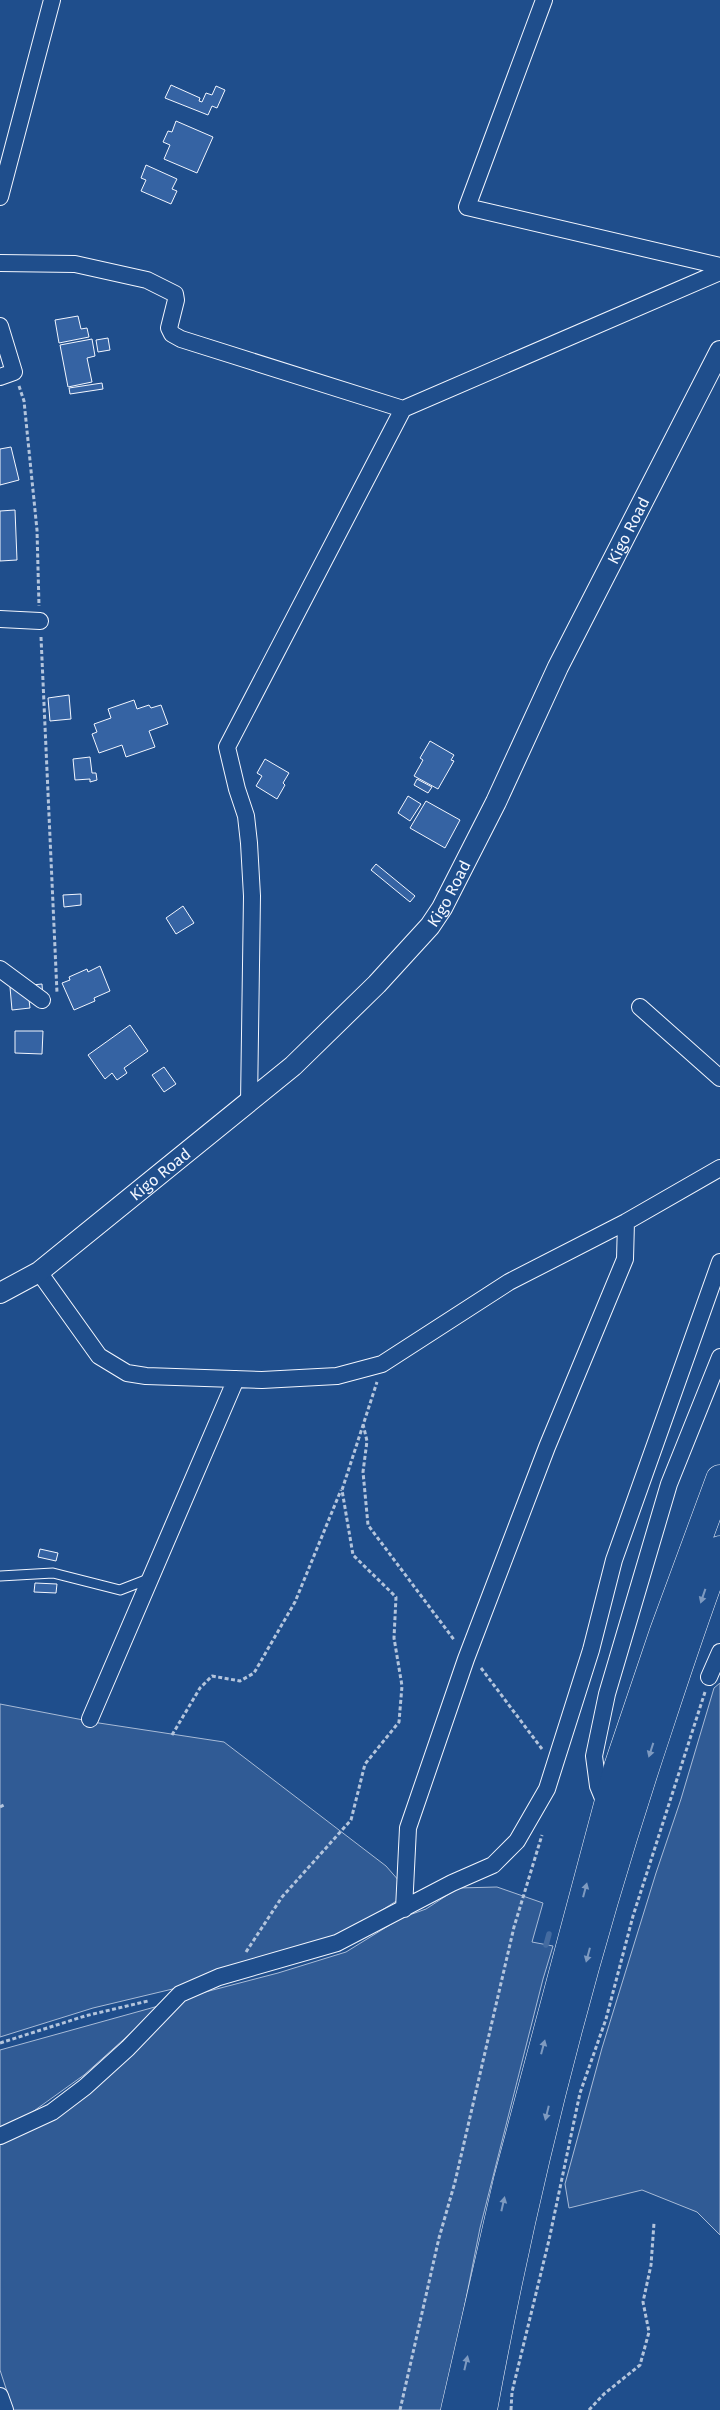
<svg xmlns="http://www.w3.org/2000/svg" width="720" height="2410" font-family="'Fira Sans',sans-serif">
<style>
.built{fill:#305b95;stroke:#a8bbd7}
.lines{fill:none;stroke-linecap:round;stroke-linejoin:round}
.stream{stroke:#446ba0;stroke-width:5.5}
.building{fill:#3563a3;stroke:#f2f6ff}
.service-casing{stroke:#f2f6ff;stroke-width:11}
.minor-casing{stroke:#f2f6ff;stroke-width:18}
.tertiary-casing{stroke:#f2f6ff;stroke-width:22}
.trunk-casing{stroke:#f2f6ff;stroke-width:29}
.path{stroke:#b3c4dc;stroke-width:3;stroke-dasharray:4 2.5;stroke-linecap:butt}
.service{stroke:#1f4e8c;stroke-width:9}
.minor{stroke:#1f4e8c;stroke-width:16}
.tertiary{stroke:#1f4e8c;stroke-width:20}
.trunk{stroke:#1f4e8c;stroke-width:28}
.oneway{fill:#7e9ac0}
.labels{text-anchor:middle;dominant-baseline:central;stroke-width:4;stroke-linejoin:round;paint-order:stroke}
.street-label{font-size:16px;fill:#f2f6ff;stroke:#1f4e8c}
</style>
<rect width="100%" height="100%" fill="#1f4e8c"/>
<path class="built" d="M 720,1683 L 720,2235 L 697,2212 L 642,2190 L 569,2208 L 565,2184 L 602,2048 L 656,1873 L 681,1799 L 714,1688 Z
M 0,1704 L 99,1723 L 224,1742 L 386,1866 L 400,1882 L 398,1900 L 344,1934 L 181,1987 L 93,2008 L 0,2037 Z
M 497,1887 L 543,1903 L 532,1942 L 553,1946 L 543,1979 L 480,2228 L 444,2410 L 13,2410 L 0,2370 L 0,2142 L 64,2113 L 186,1997 L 278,1973 L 346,1952 L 401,1918 L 426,1909 L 458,1888 Z
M 162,2005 L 84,2075 L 31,2113 L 0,2127 L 0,2050 Z"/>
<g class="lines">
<path class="stream" d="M 546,1945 L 549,1934"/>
</g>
<path class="building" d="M 171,85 L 200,98 L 199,101 L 202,102 L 206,93 L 212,95 L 216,86 L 225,90 L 217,108 L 212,106 L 208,115 L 165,98 Z
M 176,121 L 213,137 L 197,173 L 164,159 L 170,145 L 163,142 L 168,131 L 172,132 Z
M 146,165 L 177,179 L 172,189 L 177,191 L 171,204 L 141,191 L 146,180 L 141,178 Z
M 78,316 L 81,329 L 87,328 L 89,337 L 59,343 L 55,320 Z
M 108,338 L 110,350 L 98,352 L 96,340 Z
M 92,339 L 95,356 L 87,358 L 92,382 L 68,387 L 60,345 Z
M 102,383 L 103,389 L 70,394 L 69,388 Z
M 11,447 L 19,480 L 0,485 L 0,449 Z
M 15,510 L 17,560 L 0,561 L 0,511 Z
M 69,695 L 71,719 L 50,721 L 48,698 Z
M 134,700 L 137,709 L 149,705 L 151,708 L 161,705 L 168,724 L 149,731 L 155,747 L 126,757 L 122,745 L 99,753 L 92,734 L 97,732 L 94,724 L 111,718 L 108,709 Z
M 430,741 L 454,755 L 451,760 L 454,761 L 438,789 L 414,776 L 423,760 L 420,758 Z
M 90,757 L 92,773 L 96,773 L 97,780 L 90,782 L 90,779 L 75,780 L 73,759 Z
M 265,759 L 289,773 L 283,783 L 285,785 L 277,799 L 256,786 L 262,776 L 257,773 Z
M 417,779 L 432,787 L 428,793 L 414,785 Z
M 408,796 L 421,804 L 410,821 L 398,813 Z
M 426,801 L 460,820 L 445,848 L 410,828 Z
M 376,864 L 415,896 L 410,902 L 371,870 Z
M 81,894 L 81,905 L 64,907 L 63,895 Z
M 183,906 L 194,923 L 176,934 L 166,918 Z
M 100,966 L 110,991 L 94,998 L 95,1001 L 74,1010 L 62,983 L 70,980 L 69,977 L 87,969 L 88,972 Z
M 42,984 L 43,999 L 29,1000 L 30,1008 L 12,1010 L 10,987 Z
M 130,1025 L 148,1051 L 124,1068 L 127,1073 L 117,1080 L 112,1073 L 105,1079 L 88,1055 Z
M 15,1031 L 43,1031 L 42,1054 L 15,1053 Z
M 164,1067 L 176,1084 L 164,1092 L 152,1075 Z
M 40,1549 L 58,1553 L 56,1561 L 38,1557 Z
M 35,1583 L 57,1584 L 56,1593 L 34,1592 Z"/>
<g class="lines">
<defs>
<path id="service" d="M 0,1576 L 53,1573 L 120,1590 L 151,1578"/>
<path id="minor" d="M 544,0 L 467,207 L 720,266
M 0,197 L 52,0
M 0,263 L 75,264 L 147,280 L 175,294 L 176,300 L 169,328 L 172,334 L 181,339 L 403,409 L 720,272
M 0,326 L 14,372 L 0,377
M 0,619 L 40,621
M 0,969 L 42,1000
M 640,1007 L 720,1078
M 249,1103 L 252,896 L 249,843 L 246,816 L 237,789 L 227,747 L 403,409
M 39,1272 L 99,1356 L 127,1373 L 146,1376 L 262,1380 L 337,1376 L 382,1364 L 509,1282 L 626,1222 L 720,1168
M 709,1677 L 720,1652
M 90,1719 L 236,1379
M 607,1808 L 598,1786 L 594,1756 L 607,1694 L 669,1484 L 720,1357
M 404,1909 L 408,1828 L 466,1659 L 547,1447 L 625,1259 L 626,1222
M 0,2136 L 52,2112 L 85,2087 L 128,2048 L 180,1994 L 219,1977 L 337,1943 L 452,1883 L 493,1865 L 517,1841 L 547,1789 L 591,1650 L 614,1560 L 720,1262
M 0,2396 L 5,2410"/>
<g id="tertiary">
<path id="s1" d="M 0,1293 L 39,1272 L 293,1066 L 377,984 L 430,926 L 442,908 L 496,802 L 558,667 L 720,351"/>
</g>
<path id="trunk" d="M 455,2410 L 508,2179 L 618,1767 L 664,1631 L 720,1479
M 483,2410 C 525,2181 583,1954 657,1732 C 677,1671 697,1610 720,1550"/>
</defs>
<use href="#service" class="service-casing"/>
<use href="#minor" class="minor-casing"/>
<use href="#tertiary" class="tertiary-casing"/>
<use href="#trunk" class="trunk-casing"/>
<path class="path" d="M 19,386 L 24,401 L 37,530 L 39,606
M 41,637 L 57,993
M 363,1424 L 367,1441 L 363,1472 L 368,1525 L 455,1641
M 481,1668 L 542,1749
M 172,1735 L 200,1688 L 212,1676 L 240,1681 L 254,1673 L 295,1602 L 341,1490
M 0,1807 L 4,1805
M 246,1952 L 282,1897 L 351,1820 L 365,1764 L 399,1722 L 402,1686 L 394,1638 L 396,1597 L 353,1555 L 342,1490 L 377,1382
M 0,2043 L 85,2016 L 148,2001
M 400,2410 L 439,2238 L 455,2182 L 514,1927 L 542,1835
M 511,2410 L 512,2392 L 549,2240 L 580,2093 L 606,2019 L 633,1916 L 705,1692
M 589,2410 L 604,2394 L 640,2365 L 649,2332 L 643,2302 L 651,2265 L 654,2223"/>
<use href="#service" class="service"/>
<use href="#minor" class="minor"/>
<use href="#tertiary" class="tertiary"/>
<use href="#trunk" class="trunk"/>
</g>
<defs><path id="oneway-solid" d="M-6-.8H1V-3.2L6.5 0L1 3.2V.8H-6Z" transform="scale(1.25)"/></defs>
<g class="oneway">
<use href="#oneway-solid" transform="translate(703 1596) rotate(109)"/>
<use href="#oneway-solid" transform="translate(651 1750) rotate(108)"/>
<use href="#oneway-solid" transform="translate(585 1890) rotate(-75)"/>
<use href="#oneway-solid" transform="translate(588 1955) rotate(105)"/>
<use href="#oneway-solid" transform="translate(543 2047) rotate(-75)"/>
<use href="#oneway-solid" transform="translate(547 2113) rotate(104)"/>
<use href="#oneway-solid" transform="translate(503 2204) rotate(-77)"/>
<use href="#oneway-solid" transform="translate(466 2363) rotate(-77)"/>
</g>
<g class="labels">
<g class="street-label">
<text stroke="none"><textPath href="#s1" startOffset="1010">Kigo Road</textPath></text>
<text stroke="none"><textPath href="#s1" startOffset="605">Kigo Road</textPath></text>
<text stroke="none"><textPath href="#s1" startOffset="200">Kigo Road</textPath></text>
</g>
</g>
</svg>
